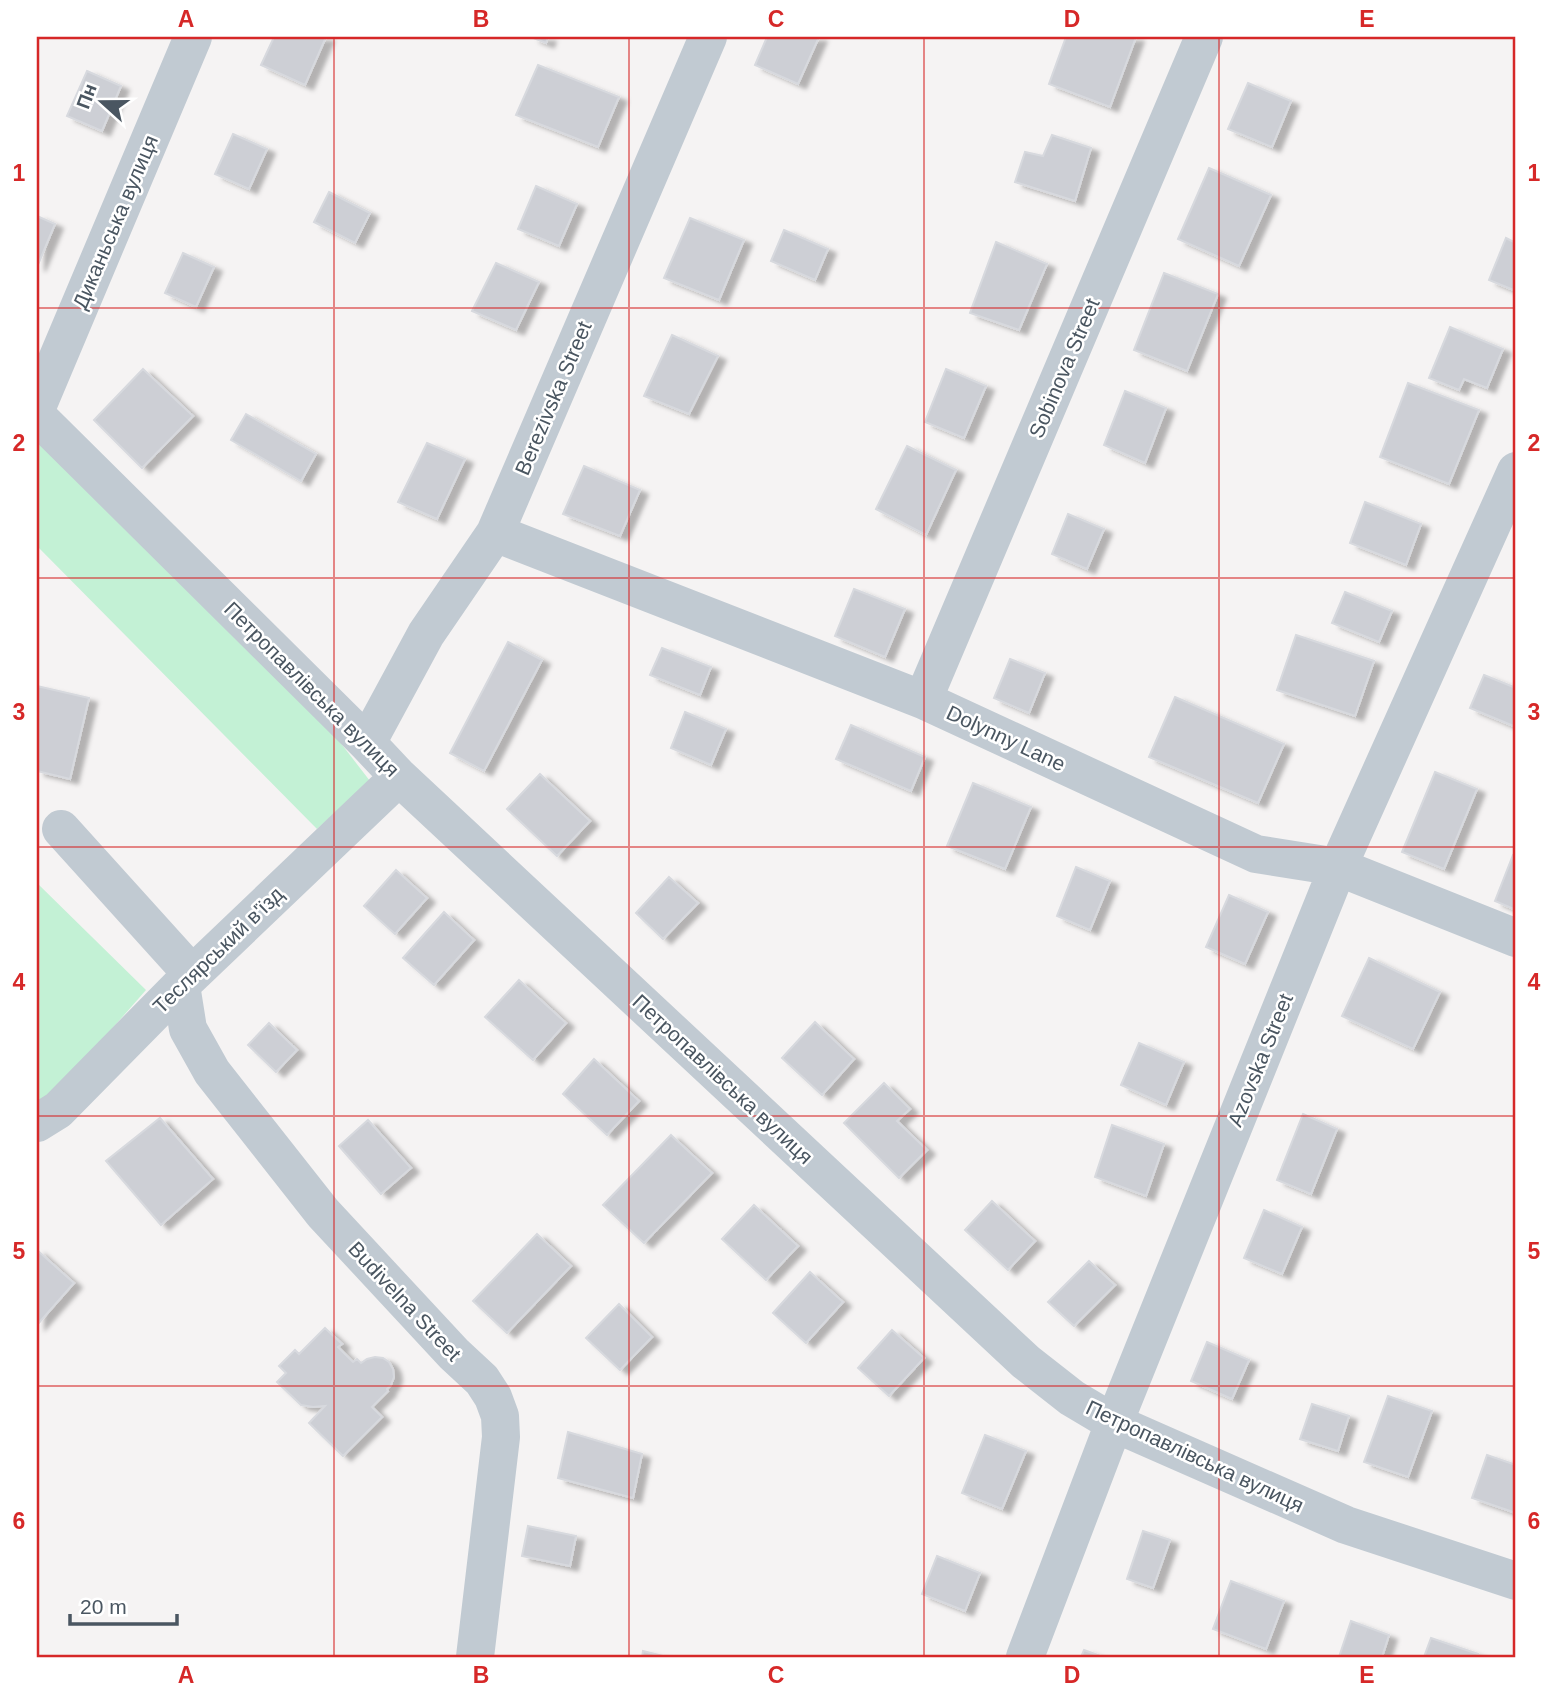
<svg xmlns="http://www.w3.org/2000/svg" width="1553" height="1694" font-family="Arial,sans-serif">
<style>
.green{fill:#c3f1d5}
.building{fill:#cdcfd5;stroke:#d7d9de;stroke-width:2;filter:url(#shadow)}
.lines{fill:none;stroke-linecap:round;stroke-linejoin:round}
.minor{stroke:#c1cad2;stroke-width:38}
.grid{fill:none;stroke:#d62828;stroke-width:2;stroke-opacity:0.55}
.labels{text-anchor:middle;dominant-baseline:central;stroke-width:5;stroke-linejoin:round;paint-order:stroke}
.street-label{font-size:21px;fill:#4a5661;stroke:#fff}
.neatline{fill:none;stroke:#d62828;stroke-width:2.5}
.grid-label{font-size:23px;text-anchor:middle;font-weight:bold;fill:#d62828}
</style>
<defs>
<filter id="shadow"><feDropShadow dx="8" dy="4.5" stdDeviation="2" flood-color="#0004"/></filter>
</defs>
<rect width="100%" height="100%" fill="#f5f3f3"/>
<path class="green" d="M 37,437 L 336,737 L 370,781 L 317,829 L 37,546 Z
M 37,883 L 146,990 L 46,1104 L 37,1105 Z"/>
<path class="building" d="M 274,37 L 326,37 L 305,85 L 261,65 Z
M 531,37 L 548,37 L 546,43 Z
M 767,37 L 819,37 L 798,84 L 755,65 Z
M 1066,37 L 1136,37 L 1110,107 L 1049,84 Z
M 538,65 L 619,97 L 598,147 L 516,115 Z
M 87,71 L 121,86 L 102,131 L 67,116 Z
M 1248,83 L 1291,101 L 1272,147 L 1228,129 Z
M 233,134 L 267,149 L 249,189 L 215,174 Z
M 1052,135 L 1091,148 L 1075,201 L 1015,182 L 1025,152 L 1043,156 Z
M 1209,168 L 1271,195 L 1239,266 L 1178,239 Z
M 536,186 L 577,204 L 559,246 L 518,229 Z
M 329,192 L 370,213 L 355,243 L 314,222 Z
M 37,216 L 55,224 L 37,267 Z
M 690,218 L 744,240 L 719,300 L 664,278 Z
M 784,230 L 828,249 L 815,280 L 771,261 Z
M 1506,238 L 1516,243 L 1516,291 L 1489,280 Z
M 996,242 L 1047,264 L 1019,330 L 970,313 Z
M 183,253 L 214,267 L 196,307 L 165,293 Z
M 496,263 L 539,282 L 516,330 L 472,311 Z
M 1164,273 L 1218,294 L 1187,371 L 1134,350 Z
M 1450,327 L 1503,349 L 1487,388 L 1464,379 L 1459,390 L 1429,378 Z
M 672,335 L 718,356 L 689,414 L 644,396 Z
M 143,369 L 193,416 L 142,468 L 94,420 Z
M 946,369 L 986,386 L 964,438 L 925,422 Z
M 1408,383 L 1479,410 L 1449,484 L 1380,457 Z
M 1125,391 L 1166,408 L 1145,463 L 1104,445 Z
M 246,414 L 316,454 L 301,481 L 231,440 Z
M 427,443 L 465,459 L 437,519 L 398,502 Z
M 907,446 L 956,470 L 926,535 L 876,509 Z
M 584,466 L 640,490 L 620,536 L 563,514 Z
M 1365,502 L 1421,524 L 1406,565 L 1350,543 Z
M 1068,514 L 1104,529 L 1087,569 L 1052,554 Z
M 854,589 L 905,609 L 885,657 L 835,636 Z
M 1345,592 L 1392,611 L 1379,642 L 1332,623 Z
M 1296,635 L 1374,661 L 1355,716 L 1277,690 Z
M 508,642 L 542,660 L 484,771 L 450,753 Z
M 662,648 L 711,667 L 700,695 L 650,675 Z
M 1010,659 L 1045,673 L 1029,713 L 994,698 Z
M 1484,675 L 1516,688 L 1516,727 L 1470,708 Z
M 37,686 L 89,698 L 70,779 L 37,771 Z
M 1175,697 L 1284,744 L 1258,803 L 1149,757 Z
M 685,712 L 726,729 L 711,765 L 671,748 Z
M 851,725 L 925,757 L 911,791 L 836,759 Z
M 1435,772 L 1477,789 L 1444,869 L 1402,852 Z
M 540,774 L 590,821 L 557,856 L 507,809 Z
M 973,783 L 1031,807 L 1005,869 L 947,846 Z
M 1513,855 L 1516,856 L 1516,910 L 1495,901 Z
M 1076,867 L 1110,881 L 1090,930 L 1057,916 Z
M 396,870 L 427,898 L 395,934 L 364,906 Z
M 669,877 L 698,903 L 663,939 L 636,913 Z
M 1229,895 L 1268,912 L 1245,964 L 1206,947 Z
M 444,912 L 474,940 L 434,985 L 403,958 Z
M 1369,958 L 1440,992 L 1413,1049 L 1342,1016 Z
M 519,980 L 566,1023 L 533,1060 L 485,1017 Z
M 815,1022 L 854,1059 L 822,1095 L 782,1058 Z
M 269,1023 L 297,1050 L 276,1072 L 248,1045 Z
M 1139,1043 L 1184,1062 L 1166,1105 L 1121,1085 Z
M 594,1059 L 639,1101 L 607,1135 L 563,1094 Z
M 884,1083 L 910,1109 L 897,1121 L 927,1150 L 899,1178 L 844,1123 Z
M 1303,1114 L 1337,1129 L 1311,1194 L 1277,1180 Z
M 160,1118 L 213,1179 L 161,1225 L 106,1161 Z
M 368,1120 L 411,1168 L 381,1194 L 339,1146 Z
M 1112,1125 L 1164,1144 L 1146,1196 L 1095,1177 Z
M 671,1135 L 712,1173 L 644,1243 L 603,1205 Z
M 992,1201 L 1035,1241 L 1008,1270 L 965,1230 Z
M 754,1205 L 798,1246 L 766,1280 L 722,1239 Z
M 1264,1210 L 1302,1227 L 1282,1274 L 1244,1258 Z
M 537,1234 L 571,1266 L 507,1333 L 473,1301 Z
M 37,1250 L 74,1283 L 37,1325 Z
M 1089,1261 L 1115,1285 L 1074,1326 L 1048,1302 Z
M 810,1272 L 843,1302 L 806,1343 L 773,1313 Z
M 619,1304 L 652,1337 L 620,1370 L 586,1338 Z
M 325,1328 L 342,1344 L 338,1347 L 353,1362 L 357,1359 L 361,1363 L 367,1359 L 375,1357 L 383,1358 L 389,1362 L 393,1369 L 394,1377 L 391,1385 L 387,1389 L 388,1391 L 372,1407 L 382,1417 L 343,1456 L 309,1423 L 325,1406 L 313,1407 L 301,1405 L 277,1382 L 286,1373 L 279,1366 L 295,1350 L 299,1354 Z
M 892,1330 L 924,1358 L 889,1396 L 858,1368 Z
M 1207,1342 L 1249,1360 L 1232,1399 L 1191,1381 Z
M 1388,1396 L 1432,1411 L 1408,1477 L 1364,1462 Z
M 1312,1404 L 1349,1416 L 1338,1451 L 1300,1439 Z
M 568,1432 L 642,1454 L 633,1498 L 558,1478 Z
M 985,1435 L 1026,1451 L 1002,1509 L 962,1493 Z
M 1487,1455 L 1516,1465 L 1516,1513 L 1472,1498 Z
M 528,1526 L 576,1536 L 570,1566 L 522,1556 Z
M 1143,1531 L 1170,1540 L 1153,1588 L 1127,1579 Z
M 937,1556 L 980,1573 L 965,1611 L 922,1594 Z
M 1231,1581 L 1284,1601 L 1266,1649 L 1213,1629 Z
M 1351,1621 L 1389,1635 L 1382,1657 L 1339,1657 Z
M 1431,1638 L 1478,1654 L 1477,1657 L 1424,1657 Z
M 1084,1650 L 1103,1657 L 1081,1657 Z
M 643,1651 L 667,1657 L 642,1657 Z"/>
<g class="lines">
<path class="minor" d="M 37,407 L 193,37
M 37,416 L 367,743 L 399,777 L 1026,1362 L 1072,1398 L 1114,1423 L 1346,1525 L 1516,1581
M 495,533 L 923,700 L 1256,854 L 1338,867 L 1516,938
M 923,700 L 1204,37
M 367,743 L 426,634 L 495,533 L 708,37
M 61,829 L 192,974
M 181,985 L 188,1029 L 212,1072 L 323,1213 L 454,1354 L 482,1380 L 493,1397 L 500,1416 L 501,1437 L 475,1657
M 37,1123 L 58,1110 L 181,985 L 399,777
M 1025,1657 L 1114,1423 L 1338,867 L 1516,471"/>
</g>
<path class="grid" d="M 334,37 L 334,1657M 629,37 L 629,1657M 924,37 L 924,1657M 1219,37 L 1219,1657M 37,308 L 1516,308M 37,578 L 1516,578M 37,847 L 1516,847M 37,1116 L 1516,1116M 37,1386 L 1516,1386"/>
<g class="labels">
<g class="street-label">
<text transform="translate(115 222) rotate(-67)">Диканьська вулиця</text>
<text transform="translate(1064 368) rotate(-67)">Sobinova Street</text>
<text transform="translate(553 398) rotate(-67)">Berezivska Street</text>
<text transform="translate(312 689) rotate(45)">Петропавлівська вулиця</text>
<text transform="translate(1006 738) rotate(25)">Dolynny Lane</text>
<text transform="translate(218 950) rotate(-44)">Теслярський в'їзд</text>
<text transform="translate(1260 1060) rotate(-68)">Azovska Street</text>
<text transform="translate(723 1079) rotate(43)">Петропавлівська вулиця</text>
<text transform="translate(405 1301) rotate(47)">Budivelna Street</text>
<text transform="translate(1195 1456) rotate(25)">Петропавлівська вулиця</text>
</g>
</g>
<rect width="1553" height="1694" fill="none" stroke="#ffffff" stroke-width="77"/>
<g transform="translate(102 102) rotate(291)" stroke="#ffffff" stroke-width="5" paint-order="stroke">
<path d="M0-5L12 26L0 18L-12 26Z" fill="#4a5661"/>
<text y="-10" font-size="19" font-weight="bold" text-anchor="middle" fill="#4a5661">Пн</text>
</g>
<path d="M70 1614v10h107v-10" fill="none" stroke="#4a5661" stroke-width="3.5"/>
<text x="80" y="1614" font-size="21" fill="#4a5661" stroke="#ffffff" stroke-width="5" paint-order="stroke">20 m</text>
<rect x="38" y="38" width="1476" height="1618" class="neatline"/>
<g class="grid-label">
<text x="186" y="27">A</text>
<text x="481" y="27">B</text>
<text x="776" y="27">C</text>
<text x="1072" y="27">D</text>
<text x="1367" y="27">E</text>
<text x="19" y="181">1</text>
<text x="1534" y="181">1</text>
<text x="19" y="451">2</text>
<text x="1534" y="451">2</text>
<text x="19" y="720">3</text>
<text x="1534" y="720">3</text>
<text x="19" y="990">4</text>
<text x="1534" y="990">4</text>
<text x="19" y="1259">5</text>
<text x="1534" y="1259">5</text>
<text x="19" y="1529">6</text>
<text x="1534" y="1529">6</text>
<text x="186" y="1683">A</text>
<text x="481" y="1683">B</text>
<text x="776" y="1683">C</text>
<text x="1072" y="1683">D</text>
<text x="1367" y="1683">E</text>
</g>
</svg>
